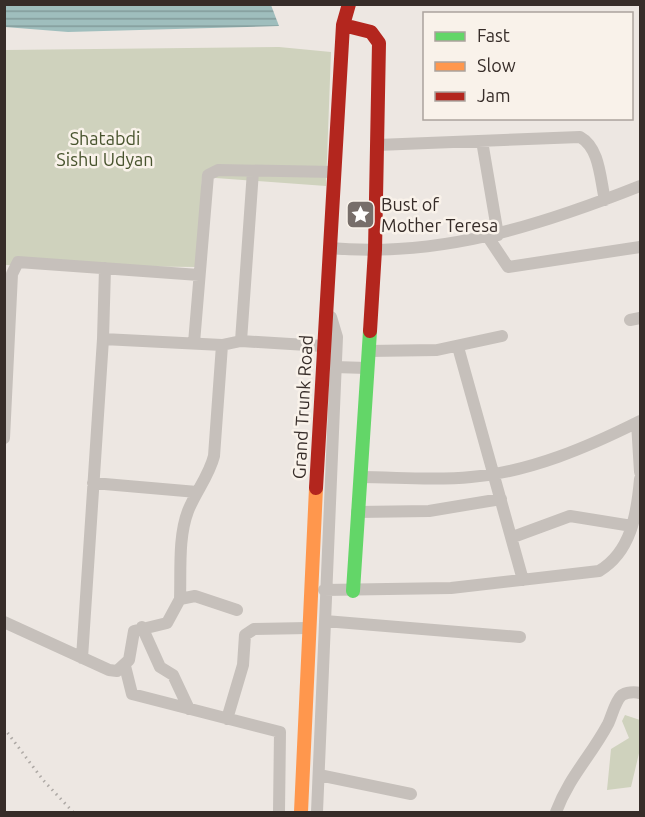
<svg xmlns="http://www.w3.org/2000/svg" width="645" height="817" font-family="Ubuntu,sans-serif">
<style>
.green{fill:#cfd2bd}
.water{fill:url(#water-rules)}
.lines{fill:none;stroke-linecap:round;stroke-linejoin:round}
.street{stroke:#c6c0bb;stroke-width:12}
.fast{stroke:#63d668;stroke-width:14}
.slow{stroke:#ff974d;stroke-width:14}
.jam{stroke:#b3261e;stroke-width:14}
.rail{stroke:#aea9a5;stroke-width:3;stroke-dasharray:1.5 4.5;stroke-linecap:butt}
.labels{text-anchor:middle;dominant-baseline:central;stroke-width:5;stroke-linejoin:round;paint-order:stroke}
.park-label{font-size:18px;fill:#48542e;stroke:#f9f2ea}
.poi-label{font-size:18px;fill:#372d29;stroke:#f9f2ea;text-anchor:start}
.street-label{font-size:18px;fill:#372d29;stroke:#f9f2ea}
</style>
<defs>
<pattern id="water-rules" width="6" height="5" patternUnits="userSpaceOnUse" patternTransform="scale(1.5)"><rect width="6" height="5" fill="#9fbebd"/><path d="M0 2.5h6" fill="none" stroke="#829b9a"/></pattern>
</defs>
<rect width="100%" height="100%" fill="#ede7e2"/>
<path class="green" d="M 279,47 L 331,52 L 326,186 L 202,177 L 198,267 L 5,265 L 5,50 Z
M 625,715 L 640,720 L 640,749 L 631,787 L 607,790 L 611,749 L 629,738 L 622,721 Z"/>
<path class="water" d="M 4,5 L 271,5 L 279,26 L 68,32 L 5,27 Z"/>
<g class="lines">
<path class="street" d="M 482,141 L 498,235
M 377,145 L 580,137 C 600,148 600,179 605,200
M 488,237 L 508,267 L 640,247
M 329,248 C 439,258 539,226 640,186
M 630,320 L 640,318
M 103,339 L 222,345
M 241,341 L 253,171
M 194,343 L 208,175 L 218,170 L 335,172
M 458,347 L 523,580
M 368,351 L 437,350 L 502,336
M 334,367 L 367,368
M 637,423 L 640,472
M 4,438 L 12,274 L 18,262 L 199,275
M 360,477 C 396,477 434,481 471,477 C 530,472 588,447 640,421
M 93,483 L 197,492
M 357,512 L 429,511 L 501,499
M 513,537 L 570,516 L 632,526
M 324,590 L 451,588 L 599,571 C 631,552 637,514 640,479
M 180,599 C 181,571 178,537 188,511 C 196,491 209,476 214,456 L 222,345 L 241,341 L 323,346
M 325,621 L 520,637
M 4,622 L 109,670 L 117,671 L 129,660 L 134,631 L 167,623 L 180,599 L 195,596 L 237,610
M 142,627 L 160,667 L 173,675 L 189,709
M 82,658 L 103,339 L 105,268
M 125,666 L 132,694 L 280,732 L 279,812
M 227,719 L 243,665 L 245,635 L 254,629 L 308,628
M 319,775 L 411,794
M 317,812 L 337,337 L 331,317
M 556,812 C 569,777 591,756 608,724 C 612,716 615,701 622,695 C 628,692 635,692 640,693"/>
<path class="fast" d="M 353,591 L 370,331"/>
<path class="slow" d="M 301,812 L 316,488"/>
<path class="jam" d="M 343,25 L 371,32 L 379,43 L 375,250 L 370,331
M 316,488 L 343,25 L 349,4"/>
<path class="rail" d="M 4,728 L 43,780 L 73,812"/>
</g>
<defs>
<symbol id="sight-square" viewBox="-11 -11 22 22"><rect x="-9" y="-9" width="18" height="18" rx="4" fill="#776e6a" stroke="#f9f2ea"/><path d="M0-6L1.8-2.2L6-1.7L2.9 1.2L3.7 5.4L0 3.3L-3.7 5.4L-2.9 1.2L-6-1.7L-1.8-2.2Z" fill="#fff"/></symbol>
</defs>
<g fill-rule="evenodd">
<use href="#sight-square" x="344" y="198" width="33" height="33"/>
</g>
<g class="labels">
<g class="park-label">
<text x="105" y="138">Shatabdi<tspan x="105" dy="21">Sishu Udyan</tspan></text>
</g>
<g class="poi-label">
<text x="381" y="204">Bust of<tspan x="381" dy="21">Mother Teresa</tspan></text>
</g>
<g class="street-label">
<text transform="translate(302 407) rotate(-87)">Grand Trunk Road</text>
</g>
</g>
<rect width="645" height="817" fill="none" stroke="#372d29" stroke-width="12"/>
<rect x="423" y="12" width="210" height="108" fill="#f9f2ea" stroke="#aba39d" stroke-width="1.5"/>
<rect x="435" y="32" width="30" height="9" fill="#63d668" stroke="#aba39d" stroke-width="1.5"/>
<text x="477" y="42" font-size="18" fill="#372d29">Fast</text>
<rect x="435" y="62" width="30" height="9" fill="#ff974d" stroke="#aba39d" stroke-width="1.5"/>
<text x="477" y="72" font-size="18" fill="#372d29">Slow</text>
<rect x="435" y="92" width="30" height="9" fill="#b3261e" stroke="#aba39d" stroke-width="1.5"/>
<text x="477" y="102" font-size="18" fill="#372d29">Jam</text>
</svg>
